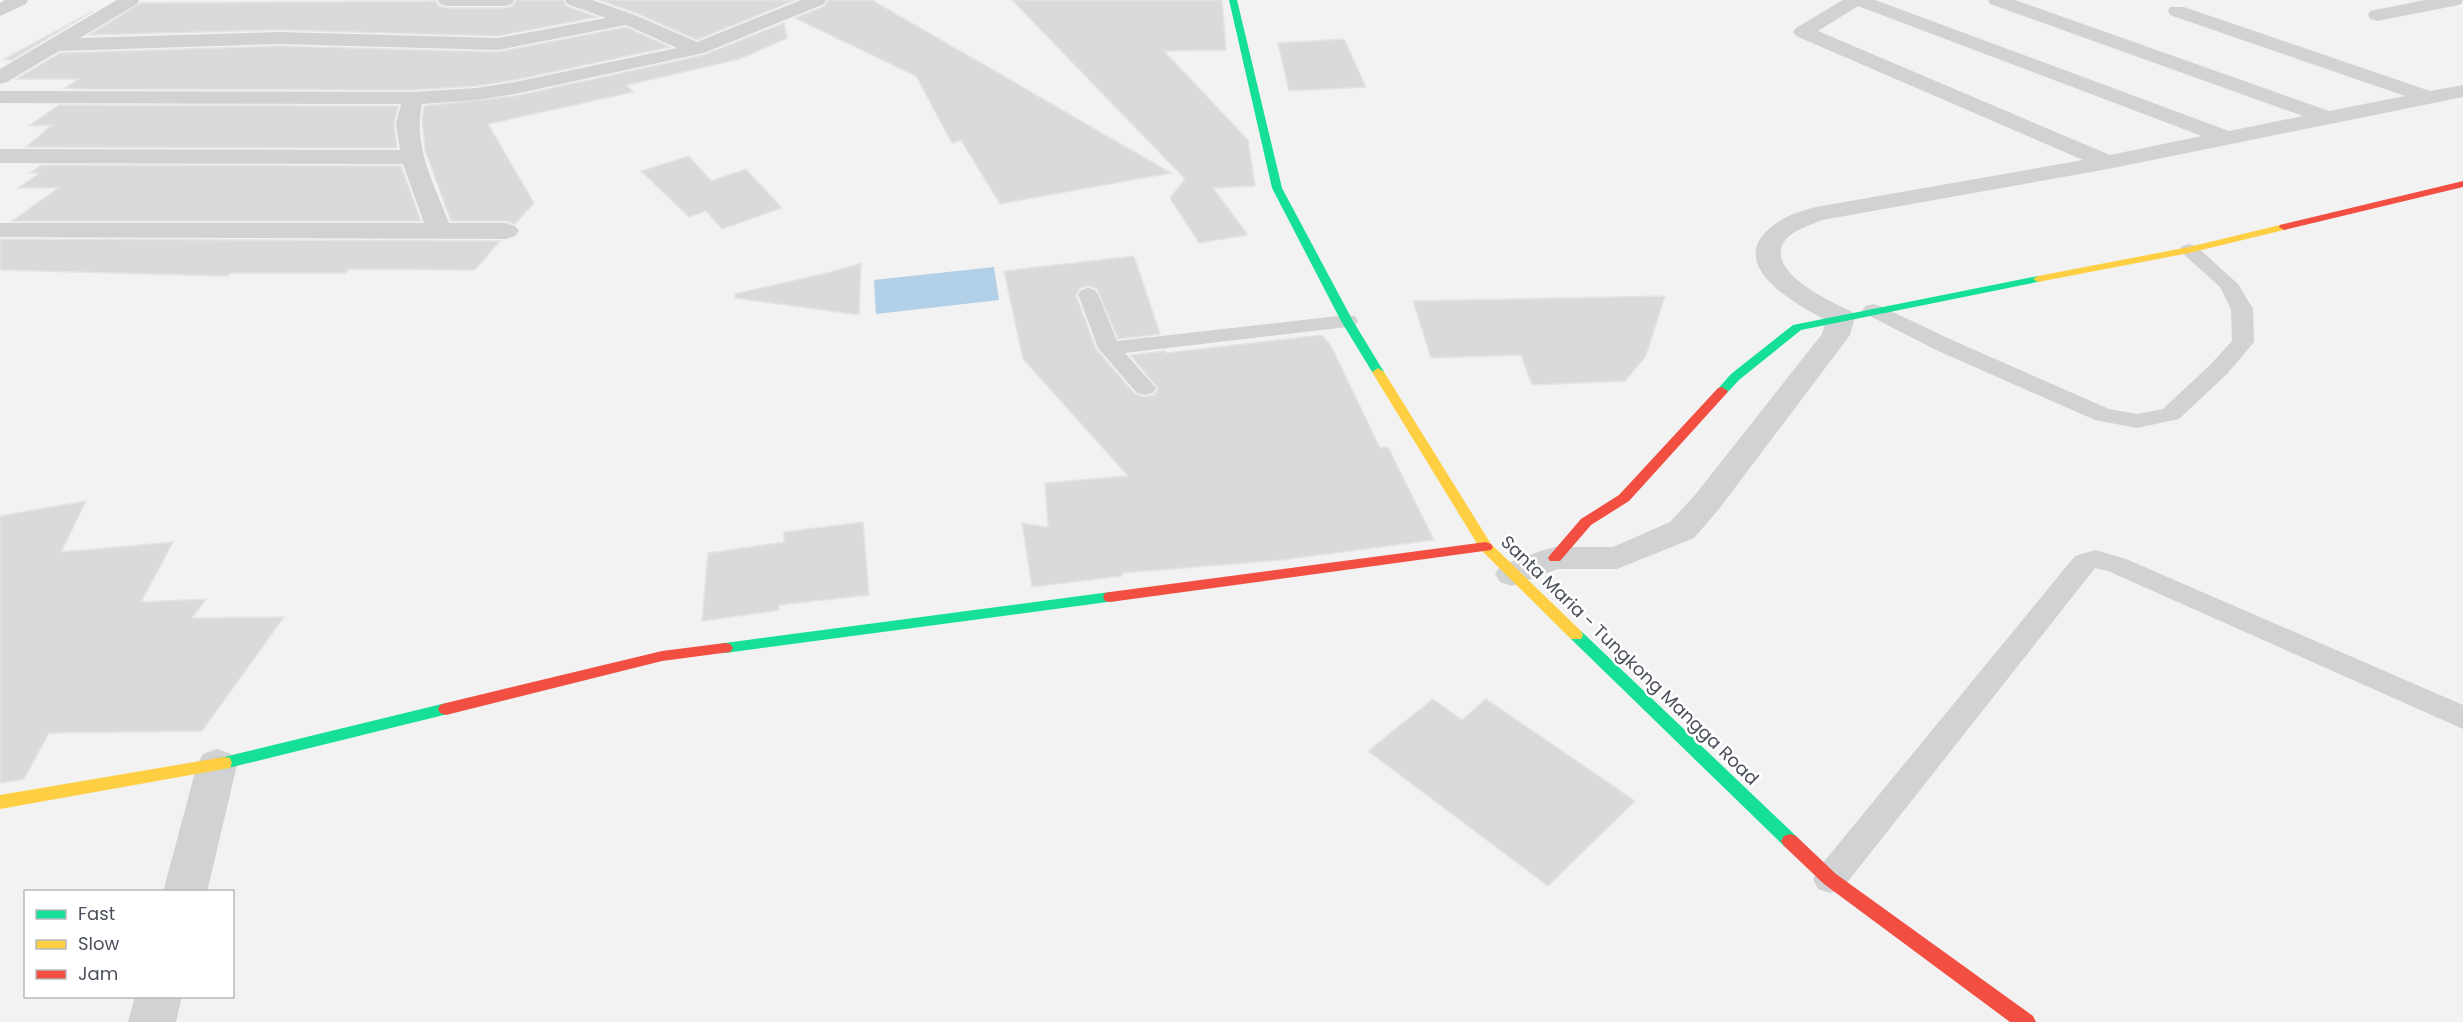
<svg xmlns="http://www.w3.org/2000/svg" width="2463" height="1022" font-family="Poppins,sans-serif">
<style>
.water{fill:#b2d0e8}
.building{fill:#dadadc;stroke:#e4e4e4;stroke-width:1.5}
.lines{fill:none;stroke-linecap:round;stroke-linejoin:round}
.lane{fill:#d1d2d4;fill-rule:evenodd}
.street{fill:#d1d2d4;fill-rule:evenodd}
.fast{fill:#16e098;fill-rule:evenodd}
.slow{fill:#ffcf43;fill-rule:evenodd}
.jam{fill:#f24e42;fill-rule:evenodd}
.labels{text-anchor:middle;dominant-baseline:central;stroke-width:5;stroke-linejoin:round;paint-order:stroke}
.street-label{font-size:18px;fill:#4b505c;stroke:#fff}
</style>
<rect width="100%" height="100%" fill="#f2f2f2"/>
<path class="water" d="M 994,267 L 999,300 L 876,314 L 874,280 Z"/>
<path class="building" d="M 516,0 L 563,0 L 566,6 L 597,17 L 498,36 L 279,30 L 89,35 L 140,3 L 436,1 L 439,6 L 447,8 L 505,8 L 513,6 Z
M 599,0 L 795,0 L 697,40 L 636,13 Z
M 828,0 L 872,0 L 1171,173 L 1000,204 L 961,140 L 952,143 L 916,76 L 795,18 L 825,6 Z
M 1012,0 L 1222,0 L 1226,50 L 1164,51 L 1248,140 L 1255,186 L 1213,188 L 1248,235 L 1199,243 L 1170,198 L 1185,179 Z
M 93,11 L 12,60 L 4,59 Z
M 784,23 L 787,38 L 740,59 L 627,85 L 633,92 L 488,124 L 534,203 L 515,224 L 506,221 L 451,221 L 425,150 L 422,120 L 424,106 L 515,96 L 704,55 Z
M 626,27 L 670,47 L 515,80 L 476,86 L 413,90 L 83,89 L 65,88 L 79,79 L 16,79 L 60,53 L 279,46 L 498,52 Z
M 1344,39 L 1366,87 L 1289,91 L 1278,43 Z
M 59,105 L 398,106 L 394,124 L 397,148 L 26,147 L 52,125 L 29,126 Z
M 689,156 L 711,181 L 746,169 L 782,208 L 722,229 L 706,211 L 689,217 L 641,171 Z
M 42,165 L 401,166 L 421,221 L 12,221 L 58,188 L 18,188 L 40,173 L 30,173 Z
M 0,239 L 500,241 L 475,270 L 349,269 L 345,273 L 231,273 L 227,276 L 0,270 Z
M 1134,256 L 1160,334 L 1118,339 L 1097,289 L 1089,286 L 1080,288 L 1076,295 L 1096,349 L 1135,394 L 1144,397 L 1154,395 L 1158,388 L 1130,355 L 1165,351 L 1166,353 L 1322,335 L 1331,346 L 1380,448 L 1388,447 L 1434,540 L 1282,560 L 1122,573 L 1122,576 L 1032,587 L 1022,523 L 1048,527 L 1045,483 L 1128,476 L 1023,359 L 1004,271 Z
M 861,263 L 859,315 L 735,298 L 735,294 L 831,272 Z
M 1665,296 L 1646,356 L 1625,381 L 1532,385 L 1521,355 L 1431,358 L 1413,301 Z
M 86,501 L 61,552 L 173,542 L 141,602 L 206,599 L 192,618 L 284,617 L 202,731 L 49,733 L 24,779 L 0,783 L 0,516 Z
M 863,522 L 869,595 L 779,605 L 779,610 L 702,621 L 708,553 L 784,542 L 784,532 Z
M 1433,699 L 1462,720 L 1486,699 L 1635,801 L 1548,886 L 1368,751 Z"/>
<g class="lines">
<path class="lane" d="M 2189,244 L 2196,246 L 2238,284 L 2253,309 L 2254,342 L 2227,374 L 2179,419 L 2137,428 L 2095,420 L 1936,350 L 1866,314 L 1862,310 L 1866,306 L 1873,304 L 1880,306 L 1952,340 L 2109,409 L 2137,414 L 2163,409 L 2211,364 L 2232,341 L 2231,309 L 2220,287 L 2179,250 L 2182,246 Z
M 1088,288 L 1095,290 L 1098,294 L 1117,341 L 1347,315 L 1355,316 L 1358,321 L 1355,326 L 1347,327 L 1125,353 L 1156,388 L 1153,393 L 1145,395 L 1137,393 L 1098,348 L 1078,294 L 1081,290 Z
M 2095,550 L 2126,559 L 2463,705 L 2463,729 L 2108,571 L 2095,568 L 1842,889 L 1830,893 L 1818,889 L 1813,879 L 1818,869 L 2075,556 Z"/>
<path class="street" d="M 5,0 L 28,0 L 26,4 L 0,16 L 0,3 Z
M 117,0 L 139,0 L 137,4 L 80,38 L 279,32 L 498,38 L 606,18 L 567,4 L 565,0 L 592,0 L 635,15 L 697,42 L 801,0 L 826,0 L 824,4 L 704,53 L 515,94 L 476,100 L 422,104 C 413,147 434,184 449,223 L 506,223 L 515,226 L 519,231 L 515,236 L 506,239 L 0,237 L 0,223 L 424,223 L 403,164 L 0,163 L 0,149 L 400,150 L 396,124 L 401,104 L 0,103 L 0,91 L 413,92 L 476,88 L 515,82 L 677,48 L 626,25 L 498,50 L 279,44 L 59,51 L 7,82 L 0,84 L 0,69 Z
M 438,0 L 514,0 L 512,4 L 505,6 L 447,6 L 440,4 Z
M 1843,0 L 1875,0 L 2229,131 L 2303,116 L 1990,4 L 1988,0 L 2015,0 L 2329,111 L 2405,96 L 2170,15 L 2168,11 L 2170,7 L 2184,7 L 2430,91 L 2463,85 L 2463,97 L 2108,169 L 1822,220 C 1809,226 1789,231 1783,244 C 1768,273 1831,302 1851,311 L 1855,317 L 1850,335 L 1719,509 L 1694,538 L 1617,569 L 1558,569 L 1512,586 L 1500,582 L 1495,574 L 1500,566 L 1543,550 L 1555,547 L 1613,547 L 1670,522 L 1695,495 L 1822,334 L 1826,320 C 1797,305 1725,266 1770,228 C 1782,217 1800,211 1816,207 L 2083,160 L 1796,36 L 1793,32 L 1796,28 ZM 1858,6 L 2202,136 L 2110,155 L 1818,31 Z
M 2425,0 L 2463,0 L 2461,4 L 2454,6 L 2377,21 L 2370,19 L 2368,15 L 2370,11 Z
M 217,749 L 231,754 L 237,765 L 207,892 L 163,892 L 197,765 L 203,754 Z
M 135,996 L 182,996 L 176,1022 L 128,1022 Z"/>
<path class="fast" d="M 1229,0 L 1237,0 L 1282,188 L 1353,321 L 1384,372 L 1382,375 L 1374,375 L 1341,321 L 1272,188 Z
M 2038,276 L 2043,279 L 2042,281 L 1801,330 L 1739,380 L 1726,394 L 1718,394 L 1716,391 L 1731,374 L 1793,325 Z
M 1110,592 L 1115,593 L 1117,597 L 1115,601 L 725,653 L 720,652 L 717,648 L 720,644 L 725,643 Z
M 1576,630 L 1581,631 L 1796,836 L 1799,841 L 1796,846 L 1790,848 L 1784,846 L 1571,639 L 1569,635 L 1571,631 Z
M 446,703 L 452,705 L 454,709 L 452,713 L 224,769 L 218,768 L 216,763 L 218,758 L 224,757 Z"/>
<path class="slow" d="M 2284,224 L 2288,225 L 2288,229 L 2189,253 L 2038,282 L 2033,279 L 2038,276 L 2189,247 Z
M 1378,368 L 1384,372 L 1491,544 L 1581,631 L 1583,635 L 1581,639 L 1571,639 L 1481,550 L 1372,372 Z
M 224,757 L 230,758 L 232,763 L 230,768 L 224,769 L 0,809 L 0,795 Z"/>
<path class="jam" d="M 2463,181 L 2463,187 L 2284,230 L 2279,227 L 2280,225 Z
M 1722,387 L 1728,391 L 1726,394 L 1629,501 L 1591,525 L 1560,561 L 1550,561 L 1548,558 L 1550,555 L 1581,519 L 1619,495 L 1718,388 Z
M 1486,542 L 1491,544 L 1493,547 L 1491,550 L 1110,602 L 1105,601 L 1103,597 L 1105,593 L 1110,592 Z
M 725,643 L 730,644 L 733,648 L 730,652 L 662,661 L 446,715 L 440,713 L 438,709 L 440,705 L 446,703 L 662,651 Z
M 1790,834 L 1796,836 L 1836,874 L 2033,1016 L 2036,1022 L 2010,1022 L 1824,884 L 1784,846 L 1781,841 L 1784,836 Z"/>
</g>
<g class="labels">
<g class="street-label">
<text transform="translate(1630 660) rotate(44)">Santa Maria - Tungkong Mangga Road</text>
</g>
</g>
<rect x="24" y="890" width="210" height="108" fill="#ffffff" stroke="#b7b9be" stroke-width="1.5"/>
<rect x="36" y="910" width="30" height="9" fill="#16e098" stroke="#b7b9be" stroke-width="1.5"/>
<text x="78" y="920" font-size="18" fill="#4b505c">Fast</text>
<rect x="36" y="940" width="30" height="9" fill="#ffcf43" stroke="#b7b9be" stroke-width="1.5"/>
<text x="78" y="950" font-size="18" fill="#4b505c">Slow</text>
<rect x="36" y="970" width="30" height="9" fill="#f24e42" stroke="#b7b9be" stroke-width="1.5"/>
<text x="78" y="980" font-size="18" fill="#4b505c">Jam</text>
</svg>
